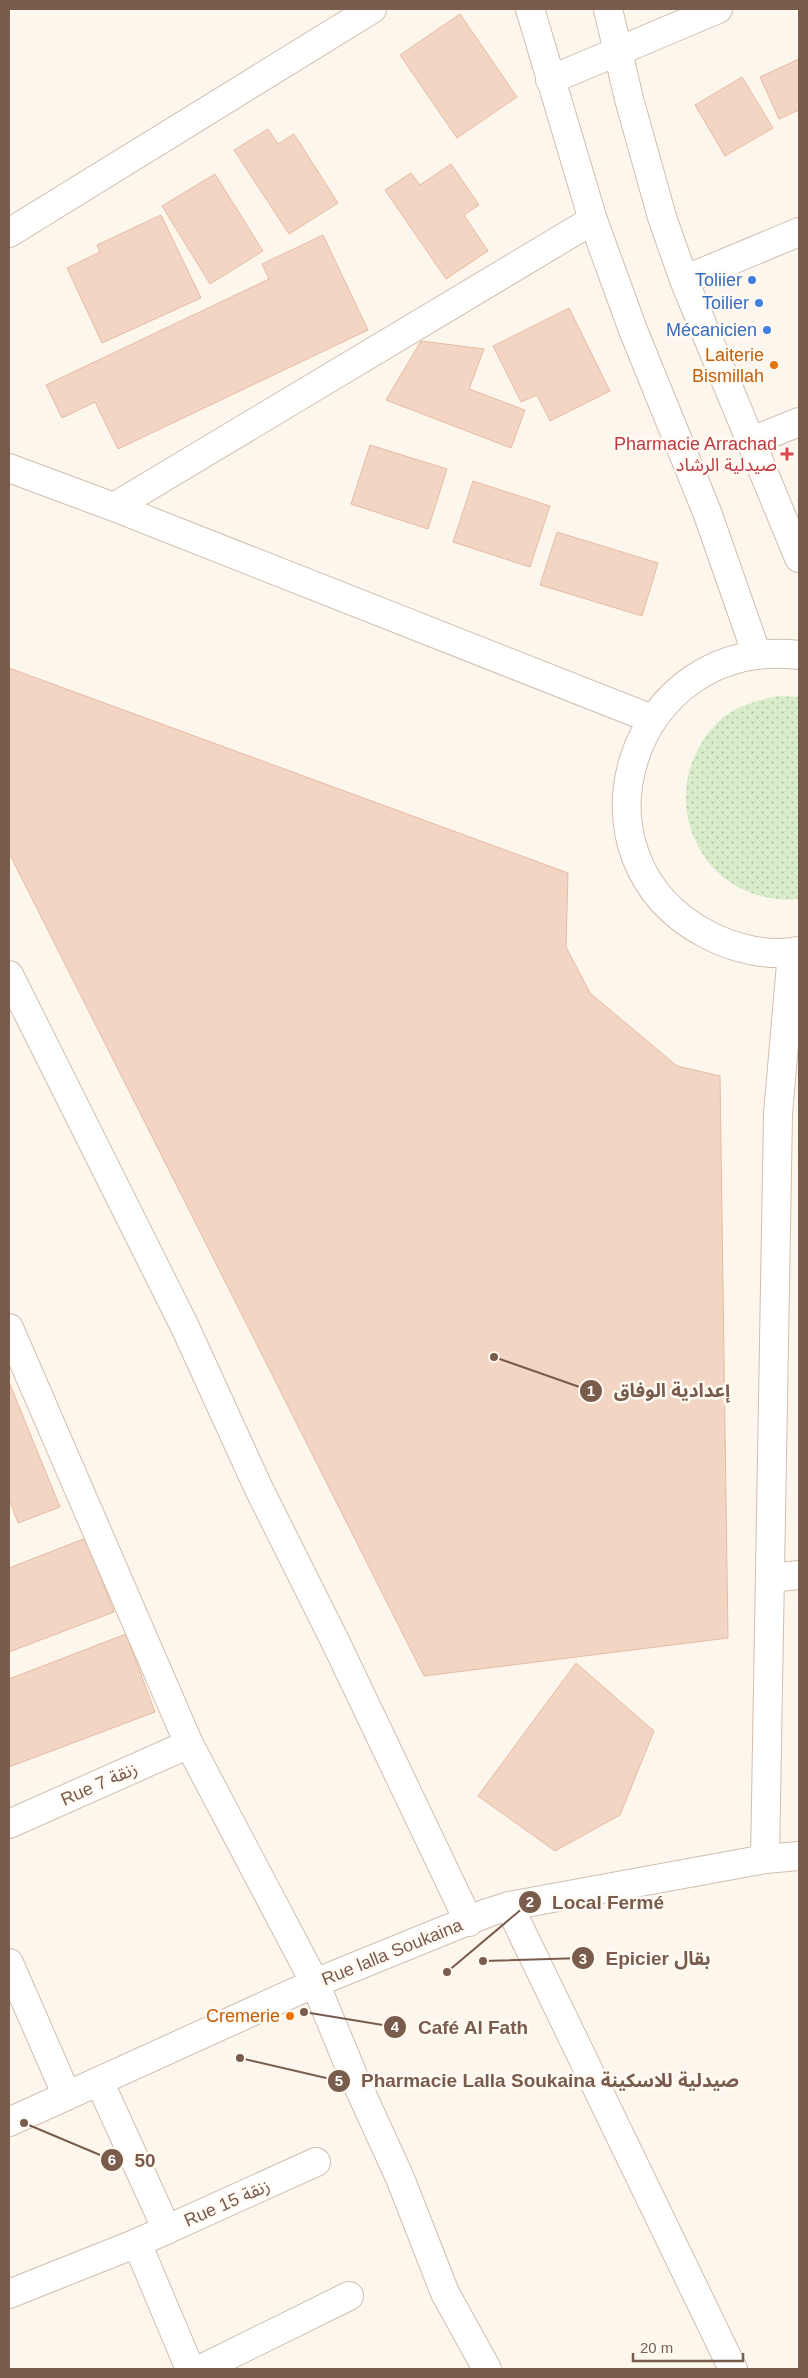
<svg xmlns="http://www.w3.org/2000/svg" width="808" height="2378" font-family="Arial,'Noto Sans Arabic',sans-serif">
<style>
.park{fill:url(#park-dots)}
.building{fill:#f3d5c3;stroke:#e6bba3}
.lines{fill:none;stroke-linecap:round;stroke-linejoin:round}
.minor-casing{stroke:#d1beb0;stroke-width:30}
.minor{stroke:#fff;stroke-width:28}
.shop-dot{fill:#3f7fe0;stroke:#fffaf3;stroke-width:2}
.food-dot{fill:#e8710a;stroke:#fffaf3;stroke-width:2}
.health-dot{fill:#e0444e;stroke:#fffaf3;stroke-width:2}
.labels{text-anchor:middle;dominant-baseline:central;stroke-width:5;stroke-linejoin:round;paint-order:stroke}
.shop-label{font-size:18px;fill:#366cbe;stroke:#fffaf3;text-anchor:end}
.food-label{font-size:18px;fill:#c56008;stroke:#fffaf3;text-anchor:end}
.health-label{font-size:18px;fill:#be3a42;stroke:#fffaf3;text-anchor:end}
.street-label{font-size:18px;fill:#7a5c4d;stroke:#fffaf3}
.leader{fill:none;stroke:#7a5c4d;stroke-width:2}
.callout-dot{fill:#7a5c4d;stroke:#fffaf3;stroke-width:2}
.mark-label{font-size:15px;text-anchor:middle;font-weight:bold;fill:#fff}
.callout-label{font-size:19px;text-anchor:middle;font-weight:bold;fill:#7a5c4d;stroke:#fffaf3;stroke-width:5;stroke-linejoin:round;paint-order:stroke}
</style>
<defs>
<pattern id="park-dots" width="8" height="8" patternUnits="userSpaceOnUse" patternTransform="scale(1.25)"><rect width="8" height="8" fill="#d8ecc9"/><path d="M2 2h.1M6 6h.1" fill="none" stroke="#b4c2a5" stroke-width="1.8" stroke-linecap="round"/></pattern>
</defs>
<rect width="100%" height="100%" fill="#fdf6ec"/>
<path class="park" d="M 778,696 L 799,697 L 799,899 C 701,908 649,795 716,724 C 732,707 756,701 778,696 Z"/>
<path class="building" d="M 460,14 L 517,97 L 457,138 L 400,55 Z
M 799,59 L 799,110 L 779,119 L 760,77 Z
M 742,77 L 773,128 L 725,156 L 695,105 Z
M 268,129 L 278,144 L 294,134 L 338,203 L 289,234 L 234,150 Z
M 451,164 L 479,205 L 464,215 L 488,251 L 446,279 L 385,190 L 411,173 L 420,185 Z
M 215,174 L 263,251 L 210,284 L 162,206 Z
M 161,215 L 201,298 L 102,343 L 67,268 L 100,252 L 97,245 Z
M 323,235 L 368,330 L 118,449 L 95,402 L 62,418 L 46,385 L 269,279 L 262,264 Z
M 569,308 L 610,391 L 550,421 L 537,395 L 521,402 L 493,346 Z
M 421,341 L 484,349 L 469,389 L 525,410 L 511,448 L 386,400 Z
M 370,445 L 447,469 L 428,529 L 351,504 Z
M 473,481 L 550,506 L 530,567 L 453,542 Z
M 557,532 L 658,563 L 642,616 L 540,585 Z
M 9,668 L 568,873 L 566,947 L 590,993 L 677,1066 L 720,1076 L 728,1638 L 424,1676 L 9,853 Z
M 9,1382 L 60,1507 L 18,1523 L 9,1499 Z
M 86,1538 L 114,1612 L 9,1652 L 9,1568 Z
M 126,1634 L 155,1712 L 9,1767 L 9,1679 Z
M 576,1663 L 654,1731 L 620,1815 L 555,1851 L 478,1796 Z"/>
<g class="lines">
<defs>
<path id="minor" d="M 530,9 L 593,220 L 633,330 L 707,512 L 757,655
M 608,9 L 629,99 L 662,217 L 684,280 L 799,558
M 550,80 L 718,9
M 9,233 L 372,9
M 684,280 L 799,232
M 752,441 L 799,422
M 9,468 L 114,507 L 652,719
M 114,507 L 593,220
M 799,655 C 630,635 559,858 708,935 C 735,949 769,957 799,951
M 9,975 L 185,1327 L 258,1487 L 336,1643 L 469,1922
M 9,1328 L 189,1744 L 315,1983 L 353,2075 L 400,2178 L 445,2293 L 487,2369
M 770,1578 L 799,1575
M 9,1824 L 189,1744
M 765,1859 L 778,1114 L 792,952
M 509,1906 L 733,2369
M 9,1963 L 67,2096
M 99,2081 L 167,2230
M 9,2122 L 315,1983 L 487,1913 L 509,1906 L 765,1859 L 799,1856
M 137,2243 L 190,2369
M 9,2294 L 137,2243 L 316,2162
M 201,2369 L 349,2296"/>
</defs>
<use href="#minor" class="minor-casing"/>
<use href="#minor" class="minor"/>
</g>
<g class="shop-dot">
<circle cx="752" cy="280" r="5"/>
<circle cx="759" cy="303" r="5"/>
<circle cx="767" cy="330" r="5"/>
</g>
<g class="food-dot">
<circle cx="774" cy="365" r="5"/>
<circle cx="290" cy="2016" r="5"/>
</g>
<path class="health-dot" d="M784.5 446.5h5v5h5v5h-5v5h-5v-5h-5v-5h5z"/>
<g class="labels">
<g class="shop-label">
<text x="742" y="280">Toliier</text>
<text x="749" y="303">Toilier</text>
<text x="757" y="330">Mécanicien</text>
</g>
<g class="food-label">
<text x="764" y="355">Laiterie<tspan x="764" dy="21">Bismillah</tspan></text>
<text x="280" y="2016">Cremerie</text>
</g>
<g class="health-label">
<text x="777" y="444">Pharmacie Arrachad<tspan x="777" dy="21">صيدلية الرشاد</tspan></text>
</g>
<g class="street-label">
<text transform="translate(99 1784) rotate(-24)">Rue 7 زنقة</text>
<text transform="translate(392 1952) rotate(-22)">Rue lalla Soukaina</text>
<text transform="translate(227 2203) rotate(-24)">Rue 15 زنقة</text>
</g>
</g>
<path class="leader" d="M494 1357L591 1391M447 1972L530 1902M483 1961L583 1958M304 2012L395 2027M240 2058L339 2081M24 2123L112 2160"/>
<g class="callout-dot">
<circle cx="494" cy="1357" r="5"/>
<circle cx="447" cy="1972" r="5"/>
<circle cx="483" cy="1961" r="5"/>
<circle cx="304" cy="2012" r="5"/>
<circle cx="240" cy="2058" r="5"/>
<circle cx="24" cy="2123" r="5"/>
<circle cx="591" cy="1391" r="12"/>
<circle cx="530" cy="1902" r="12"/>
<circle cx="583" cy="1958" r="12"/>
<circle cx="395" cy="2027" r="12"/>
<circle cx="339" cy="2081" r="12"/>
<circle cx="112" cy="2160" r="12"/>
</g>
<g class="mark-label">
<text x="591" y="1396">1</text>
<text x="530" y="1907">2</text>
<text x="583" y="1964">3</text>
<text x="395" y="2032">4</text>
<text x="339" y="2086">5</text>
<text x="112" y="2165">6</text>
</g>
<g class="callout-label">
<text x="672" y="1397">إعدادية الوفاق</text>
<text x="608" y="1909">Local Fermé</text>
<text x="658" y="1965">Epicier بقال</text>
<text x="473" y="2034">Café Al Fath</text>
<text x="550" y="2087">Pharmacie Lalla Soukaina صيدلية للاسكينة</text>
<text x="145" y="2167">50</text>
</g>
<rect width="808" height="2378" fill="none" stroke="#7a5c4d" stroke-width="20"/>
<path d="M633 2353v8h110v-8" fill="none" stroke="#7a5c4d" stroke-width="2.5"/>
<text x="640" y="2353" font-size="15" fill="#7a5c4d" stroke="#fffaf3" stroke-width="4" paint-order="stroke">20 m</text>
</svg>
